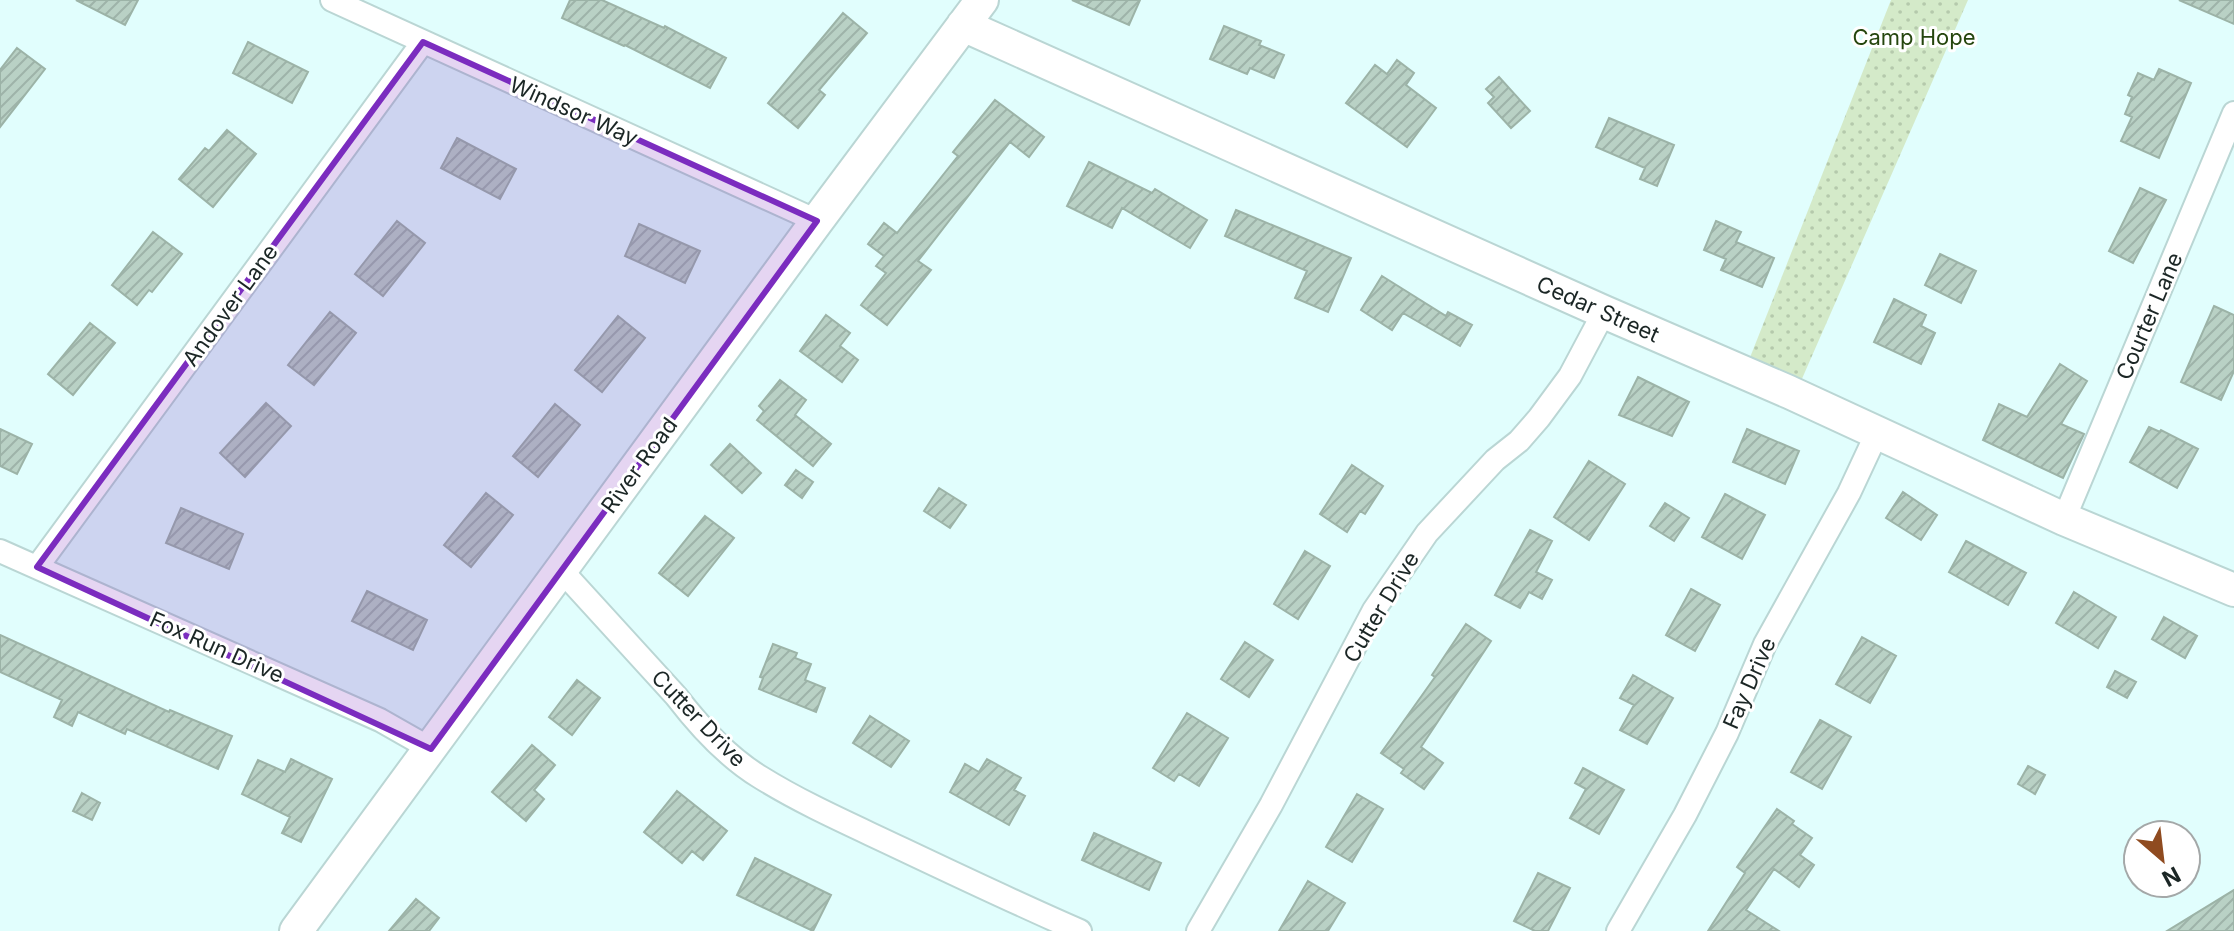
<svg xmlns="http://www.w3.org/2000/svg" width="2234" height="931" font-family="Inter,sans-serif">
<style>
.park{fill:url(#park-dots)}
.building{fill:url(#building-hatch);stroke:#9cb3a7;stroke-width:2}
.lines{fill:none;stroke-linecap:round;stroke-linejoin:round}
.street-casing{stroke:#bad6d4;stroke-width:26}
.secondary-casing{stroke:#bad6d4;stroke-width:36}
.street{stroke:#fff;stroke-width:22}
.secondary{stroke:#fff;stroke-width:32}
.marked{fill:#7b2cbf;fill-opacity:0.2;stroke:#7b2cbf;stroke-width:6;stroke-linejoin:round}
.labels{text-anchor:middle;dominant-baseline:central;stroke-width:6;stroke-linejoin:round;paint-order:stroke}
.park-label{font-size:22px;fill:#25460e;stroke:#fff}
.street-label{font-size:22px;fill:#1b2625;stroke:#fff}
</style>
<defs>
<pattern id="park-dots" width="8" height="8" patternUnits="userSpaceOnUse" patternTransform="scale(2)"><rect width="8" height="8" fill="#d4eac9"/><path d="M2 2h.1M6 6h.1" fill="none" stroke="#b5c9ac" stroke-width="1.8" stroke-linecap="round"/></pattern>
<pattern id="building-hatch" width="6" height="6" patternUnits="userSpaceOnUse" patternTransform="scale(2)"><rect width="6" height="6" fill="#b9d1c5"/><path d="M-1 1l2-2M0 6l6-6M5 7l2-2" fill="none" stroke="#9eb3a9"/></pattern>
</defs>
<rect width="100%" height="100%" fill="#e1fefd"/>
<path class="park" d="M 1891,0 L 1968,0 L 1801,381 L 1749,360 Z"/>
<path class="building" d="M 76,0 L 138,0 L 125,25 Z
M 570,0 L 602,0 L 664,28 L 665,26 L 726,58 L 710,88 L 625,45 L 624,46 L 562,18 Z
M 1072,0 L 1140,0 L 1129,25 Z
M 2179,0 L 2234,0 L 2234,24 Z
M 843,13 L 867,33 L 819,90 L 825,95 L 798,128 L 768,103 Z
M 1224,26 L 1261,41 L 1259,45 L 1284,55 L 1274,78 L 1250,68 L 1247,74 L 1210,59 Z
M 248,42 L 308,72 L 292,103 L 233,73 Z
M 17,48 L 45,69 L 0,127 L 0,70 Z
M 1397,60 L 1414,73 L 1406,85 L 1436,108 L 1407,147 L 1346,103 L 1375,65 L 1387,74 Z
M 2159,69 L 2191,83 L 2159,158 L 2121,141 L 2132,117 L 2125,114 L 2132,97 L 2128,95 L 2138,73 L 2154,80 Z
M 1499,77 L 1530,111 L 1511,128 L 1488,103 L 1494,97 L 1486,89 Z
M 995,100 L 1044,137 L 1029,157 L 1010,142 L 918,261 L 931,270 L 887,325 L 861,305 L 886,273 L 876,266 L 884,256 L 868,244 L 884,223 L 897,233 L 958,156 L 953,152 Z
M 1609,118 L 1674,145 L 1657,186 L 1640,179 L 1645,168 L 1596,147 Z
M 227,130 L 256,154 L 213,207 L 179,179 L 205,148 L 209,151 Z
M 457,138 L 516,169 L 500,199 L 441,168 Z
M 1089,162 L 1152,193 L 1155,189 L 1207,220 L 1190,248 L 1122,208 L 1112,228 L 1067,206 Z
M 2140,188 L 2166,200 L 2133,263 L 2109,251 Z
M 1236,210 L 1351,258 L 1328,312 L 1295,298 L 1307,271 L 1225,236 Z
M 397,221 L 425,243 L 383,296 L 355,274 Z
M 1716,221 L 1741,232 L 1736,242 L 1774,258 L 1762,287 L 1721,270 L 1726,259 L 1704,250 Z
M 639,224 L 700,251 L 685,283 L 625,256 Z
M 153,232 L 182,254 L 152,292 L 149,290 L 137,305 L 112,285 Z
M 1940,254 L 1976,271 L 1961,303 L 1925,285 Z
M 1382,276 L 1446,316 L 1448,312 L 1472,325 L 1460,346 L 1403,313 L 1392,330 L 1361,310 Z
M 1894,299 L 1926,315 L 1921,326 L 1935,333 L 1921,364 L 1874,342 Z
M 2214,306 L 2234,315 L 2234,371 L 2221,400 L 2181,382 Z
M 330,312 L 356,333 L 314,385 L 288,365 Z
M 826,315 L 850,333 L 840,346 L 858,360 L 842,382 L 800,351 Z
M 618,316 L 645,338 L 602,392 L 575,370 Z
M 90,323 L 115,343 L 73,395 L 48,374 Z
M 2060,364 L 2087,381 L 2061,424 L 2084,434 L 2063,478 L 1983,440 L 1999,404 L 2027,417 Z
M 1638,377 L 1689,402 L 1672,436 L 1619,415 Z
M 780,380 L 806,400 L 795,415 L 831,444 L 813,466 L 757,420 L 764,411 L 759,406 Z
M 266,403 L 291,426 L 245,477 L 220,453 Z
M 555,404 L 580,425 L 538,477 L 513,456 Z
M 2149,427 L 2160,432 L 2161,430 L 2198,449 L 2177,488 L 2130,462 Z
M 0,429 L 32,444 L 17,474 L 0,466 Z
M 1747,429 L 1799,451 L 1785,484 L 1733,462 Z
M 730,444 L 761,473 L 742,493 L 711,465 Z
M 1589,461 L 1625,484 L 1589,540 L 1554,517 Z
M 1352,465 L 1383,486 L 1365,514 L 1360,511 L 1347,532 L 1320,514 Z
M 796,470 L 813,482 L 802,498 L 785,485 Z
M 939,488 L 966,505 L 950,528 L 924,511 Z
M 1903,492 L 1937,515 L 1921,540 L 1886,518 Z
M 486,493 L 513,515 L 471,567 L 444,545 Z
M 1725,494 L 1765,515 L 1742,559 L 1702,537 Z
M 1665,503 L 1689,518 L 1674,541 L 1650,526 Z
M 181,508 L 243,534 L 229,569 L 166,543 Z
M 705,516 L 734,538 L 688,596 L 659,573 Z
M 1530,530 L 1552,541 L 1536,572 L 1552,580 L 1542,599 L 1529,592 L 1520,608 L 1495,595 Z
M 1966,541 L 2026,573 L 2008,605 L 1949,572 Z
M 1305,551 L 1330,566 L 1298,619 L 1274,604 Z
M 1691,589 L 1720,605 L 1695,651 L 1666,635 Z
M 367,591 L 427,620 L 413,650 L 352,621 Z
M 2074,592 L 2116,617 L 2098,648 L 2056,623 Z
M 2164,617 L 2197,636 L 2185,658 L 2152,639 Z
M 1466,624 L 1491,641 L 1421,747 L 1443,763 L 1424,789 L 1401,773 L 1404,769 L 1381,753 L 1435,677 L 1432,675 Z
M 0,635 L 169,712 L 170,710 L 232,736 L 218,769 L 127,729 L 125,734 L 78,712 L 72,726 L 54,717 L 62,700 L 0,672 Z
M 1862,637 L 1896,656 L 1870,703 L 1836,684 Z
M 1245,642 L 1273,660 L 1249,697 L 1221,679 Z
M 773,644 L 797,653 L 795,658 L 811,664 L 805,680 L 825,688 L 816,712 L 759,689 L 763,678 L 760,677 Z
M 2115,671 L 2136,682 L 2127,698 L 2107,687 Z
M 1633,675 L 1673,698 L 1647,744 L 1620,730 L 1634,705 L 1620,698 Z
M 577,680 L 600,698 L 572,735 L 549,717 Z
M 1187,713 L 1228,738 L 1199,786 L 1179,774 L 1174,781 L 1153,768 Z
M 870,716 L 909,741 L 891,767 L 853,743 Z
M 1820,720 L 1851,737 L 1822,789 L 1791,772 Z
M 532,745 L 555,765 L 534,790 L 544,799 L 526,821 L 492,792 Z
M 291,759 L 332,779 L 301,842 L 282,833 L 290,817 L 242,794 L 258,760 L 285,772 Z
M 987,759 L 1021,778 L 1014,790 L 1025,796 L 1009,825 L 950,792 L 965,764 L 979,772 Z
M 2028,766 L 2045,775 L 2035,794 L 2018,784 Z
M 1583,768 L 1624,790 L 1599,834 L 1570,818 L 1586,789 L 1575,783 Z
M 677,791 L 727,831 L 703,860 L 692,851 L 682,863 L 644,832 Z
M 82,793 L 100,803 L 92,820 L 73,811 Z
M 1357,794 L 1383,809 L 1352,862 L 1326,847 Z
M 1777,809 L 1794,821 L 1792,824 L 1812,838 L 1800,855 L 1814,865 L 1799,887 L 1774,869 L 1746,910 L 1779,931 L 1708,931 L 1745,873 L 1737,867 Z
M 1094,833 L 1161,863 L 1149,890 L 1082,860 Z
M 755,858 L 831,895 L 813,931 L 737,895 Z
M 1538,873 L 1570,888 L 1548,931 L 1535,931 L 1514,921 Z
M 1308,881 L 1345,903 L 1328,931 L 1279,931 Z
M 2234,890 L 2234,931 L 2167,931 Z
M 416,899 L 439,918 L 429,931 L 389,931 Z"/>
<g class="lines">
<defs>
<path id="street" d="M 332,0 L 817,221
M 2064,519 L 2234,113
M 0,551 L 380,720 L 431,749
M 37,567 L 423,42
M 562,571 L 676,696 C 699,726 727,757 760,777 C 805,805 854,826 902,849 C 961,877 1020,905 1080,931
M 1198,931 L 1271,805 L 1374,610 L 1427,533 L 1495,460 L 1519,441 L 1539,418 L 1570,376 L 1604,312
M 1618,931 L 1685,815 L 1727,733 L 1765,644 L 1849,493 L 1877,433"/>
<path id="secondary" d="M 963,25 L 1604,312 L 1789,392 L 2064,519 L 2234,590
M 296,931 L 817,221 L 982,0"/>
</defs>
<use href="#street" class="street-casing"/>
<use href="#secondary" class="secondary-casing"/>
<use href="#street" class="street"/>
<use href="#secondary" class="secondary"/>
</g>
<path class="marked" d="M 423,42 L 817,221 L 431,749 L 37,567 Z"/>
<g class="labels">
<g class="park-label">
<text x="1914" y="37">Camp Hope</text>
</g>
<g class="street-label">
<text transform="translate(574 111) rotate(24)">Windsor Way</text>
<text transform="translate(230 305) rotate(-54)">Andover Lane</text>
<text transform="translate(1598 309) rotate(24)">Cedar Street</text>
<text transform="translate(2149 316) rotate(-67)">Courter Lane</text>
<text transform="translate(639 465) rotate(-54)">River Road</text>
<text transform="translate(1381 607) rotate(-59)">Cutter Drive</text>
<text transform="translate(217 647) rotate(24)">Fox Run Drive</text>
<text transform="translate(1749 683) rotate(-66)">Fay Drive</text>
<text transform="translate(699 718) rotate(46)">Cutter Drive</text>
</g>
</g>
<g transform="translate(2162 859) rotate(152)"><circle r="38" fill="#ffffff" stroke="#a4a8a8" stroke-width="2"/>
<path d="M0-6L14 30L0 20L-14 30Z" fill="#8f4b20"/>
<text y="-12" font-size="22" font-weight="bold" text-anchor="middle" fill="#1b2625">N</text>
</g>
</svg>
